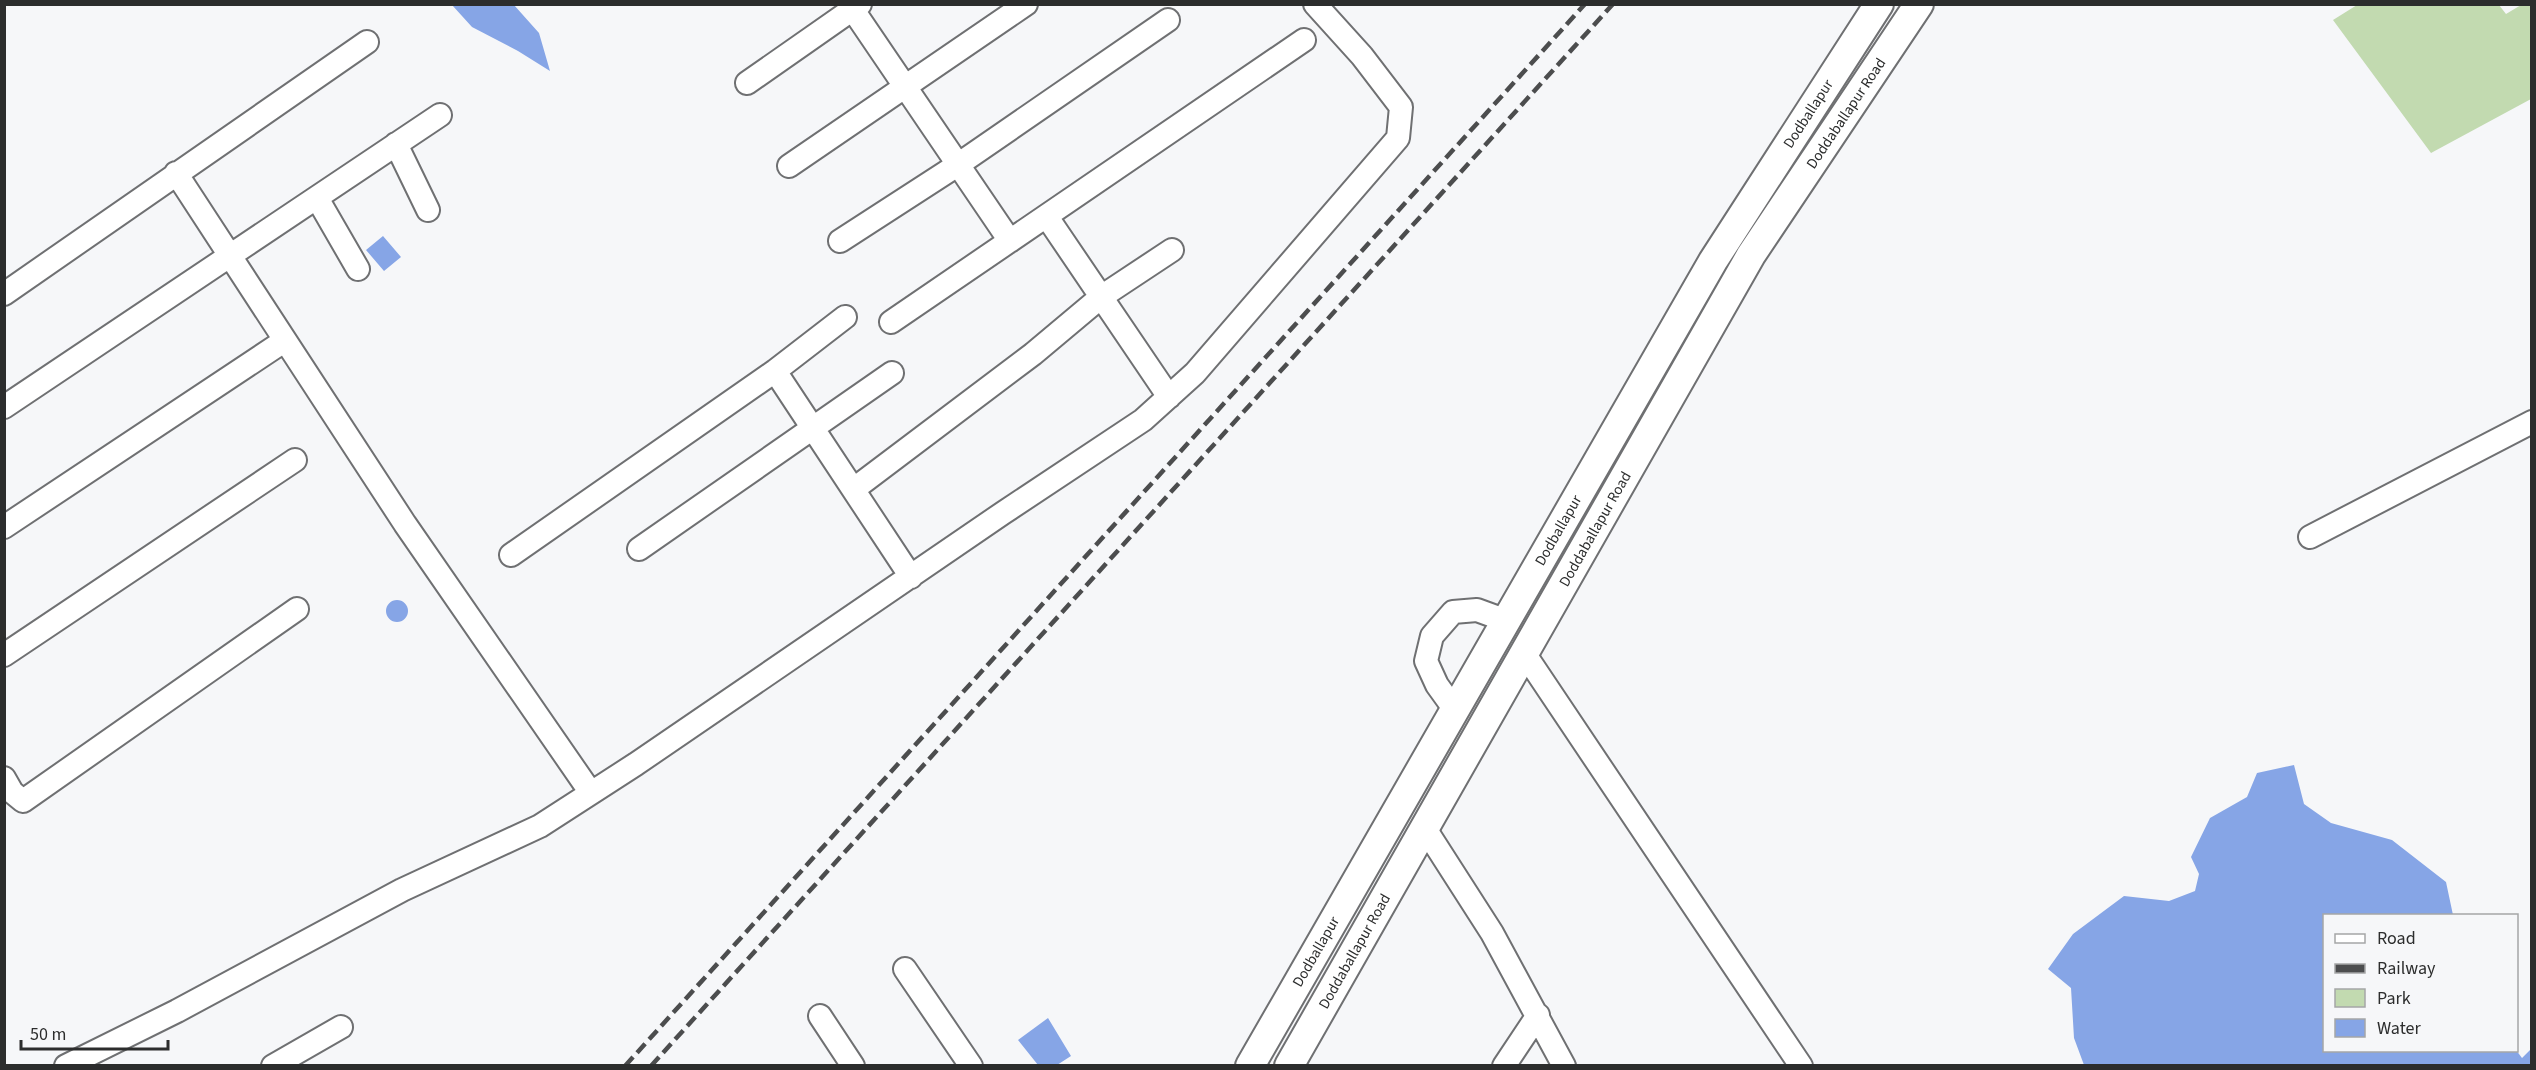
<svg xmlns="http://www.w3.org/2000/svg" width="2536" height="1070" font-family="'Source Sans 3',sans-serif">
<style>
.green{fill:#c2dab0}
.water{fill:#86a5e6}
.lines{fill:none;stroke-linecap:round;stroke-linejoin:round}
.minor-casing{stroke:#6f7072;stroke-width:26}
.major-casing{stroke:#6f7072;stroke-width:32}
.minor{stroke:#fff;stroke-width:22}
.major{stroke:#fff;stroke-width:28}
.rail{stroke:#4c4d4e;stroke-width:4.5;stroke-dasharray:12 6;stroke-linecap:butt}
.labels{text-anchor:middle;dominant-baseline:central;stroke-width:6;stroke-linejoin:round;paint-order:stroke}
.street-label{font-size:15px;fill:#2c2d2d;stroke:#f6f7f9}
</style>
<rect width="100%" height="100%" fill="#f6f7f9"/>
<path class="green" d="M 2357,5 L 2499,5 L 2506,14 L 2521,5 L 2531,5 L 2531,99 L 2431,153 L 2333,20 Z"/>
<path class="water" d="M 452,5 L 514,5 L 539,33 L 550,71 L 518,51 L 472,27 Z
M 383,236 L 401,257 L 384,271 L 366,250 Z
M386 611a11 11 0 1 1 22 0a11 11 0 1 1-22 0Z
M 2294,765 L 2304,804 L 2331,823 L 2392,840 L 2446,882 L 2453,915 L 2324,916 L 2324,1050 L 2516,1050 L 2522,1058 L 2531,1049 L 2531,1065 L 2084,1065 L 2074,1038 L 2071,988 L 2048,969 L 2073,934 L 2124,896 L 2169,901 L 2195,891 L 2199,874 L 2191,857 L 2210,818 L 2247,797 L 2257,773 Z
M 1048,1018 L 1071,1056 L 1057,1065 L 1038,1065 L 1018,1040 Z"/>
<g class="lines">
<defs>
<path id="minor" d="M 849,4 L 1010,241
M 747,83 L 860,4
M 396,144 L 428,210
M 789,166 L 1026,4
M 176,173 L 405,524 L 591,793
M 317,198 L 358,269
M 1047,217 L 1169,397
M 840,241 L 959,164 L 1168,20
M 4,294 L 367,42
M 891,322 L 1304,40
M 775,371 L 911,577
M 4,407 L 440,115
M 854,489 L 1033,354 L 1101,297 L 1172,250
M 4,527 L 284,341
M 2310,537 L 2532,422
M 639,549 L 892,373
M 511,555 L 775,371 L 845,317
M 1524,653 L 1801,1066
M 4,655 L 295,460
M 1455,710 L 1437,685 L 1426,661 L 1432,636 L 1453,612 L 1477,610 L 1507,621
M 4,778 L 12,792 L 23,801 L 297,609
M 1424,827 L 1492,933 L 1564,1066
M 905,969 L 971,1066
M 820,1016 L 853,1066
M 66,1066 L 177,1011 L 402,890 L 540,826 L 636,764 L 1003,513 L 1143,420 L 1195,373 L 1398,138 L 1401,107 L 1362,56 L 1315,4
M 273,1066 L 341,1027
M 1504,1066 L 1538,1015"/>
<g id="major">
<path id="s1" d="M 1250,1066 L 1713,261 L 1879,4"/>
<path id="s2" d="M 1289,1066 L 1751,255 L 1919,4"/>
</g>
</defs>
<use href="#minor" class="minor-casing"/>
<use href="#major" class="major-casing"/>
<use href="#minor" class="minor"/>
<use href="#major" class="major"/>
<path class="rail" d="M 625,1066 L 1585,4
M 651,1066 L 1613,4"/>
</g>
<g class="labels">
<g class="street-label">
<text stroke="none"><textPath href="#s2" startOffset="1104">Doddaballapur Road</textPath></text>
<text stroke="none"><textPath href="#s1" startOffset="1104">Dodballapur</textPath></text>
<text stroke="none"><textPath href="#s2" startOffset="618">Doddaballapur Road</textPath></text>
<text stroke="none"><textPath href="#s1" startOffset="618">Dodballapur</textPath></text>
<text stroke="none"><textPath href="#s2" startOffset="132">Doddaballapur Road</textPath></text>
<text stroke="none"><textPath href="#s1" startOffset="132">Dodballapur</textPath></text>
</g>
</g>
<rect width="2536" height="1070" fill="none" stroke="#2c2d2d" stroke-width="12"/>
<rect x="2323" y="914" width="195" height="138" fill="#f6f7f9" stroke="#a5a6a7" stroke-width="1.5"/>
<rect x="2335" y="934" width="30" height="9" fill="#ffffff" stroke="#a5a6a7" stroke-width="1.5"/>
<text x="2377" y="944" font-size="18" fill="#2c2d2d">Road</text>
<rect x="2335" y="964" width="30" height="9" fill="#4c4d4e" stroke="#a5a6a7" stroke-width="1.5"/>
<text x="2377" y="974" font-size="18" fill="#2c2d2d">Railway</text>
<rect x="2335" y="989" width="30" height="18" fill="#c2dab0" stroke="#a5a6a7" stroke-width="1.5"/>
<text x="2377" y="1004" font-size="18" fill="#2c2d2d">Park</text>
<rect x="2335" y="1019" width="30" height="18" fill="#86a5e6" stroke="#a5a6a7" stroke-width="1.5"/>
<text x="2377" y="1034" font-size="18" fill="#2c2d2d">Water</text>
<path d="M21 1040v9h147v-9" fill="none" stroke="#2c2d2d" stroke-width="3"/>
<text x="30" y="1040" font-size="18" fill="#2c2d2d" stroke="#f6f7f9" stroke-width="4.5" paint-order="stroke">50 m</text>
</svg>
